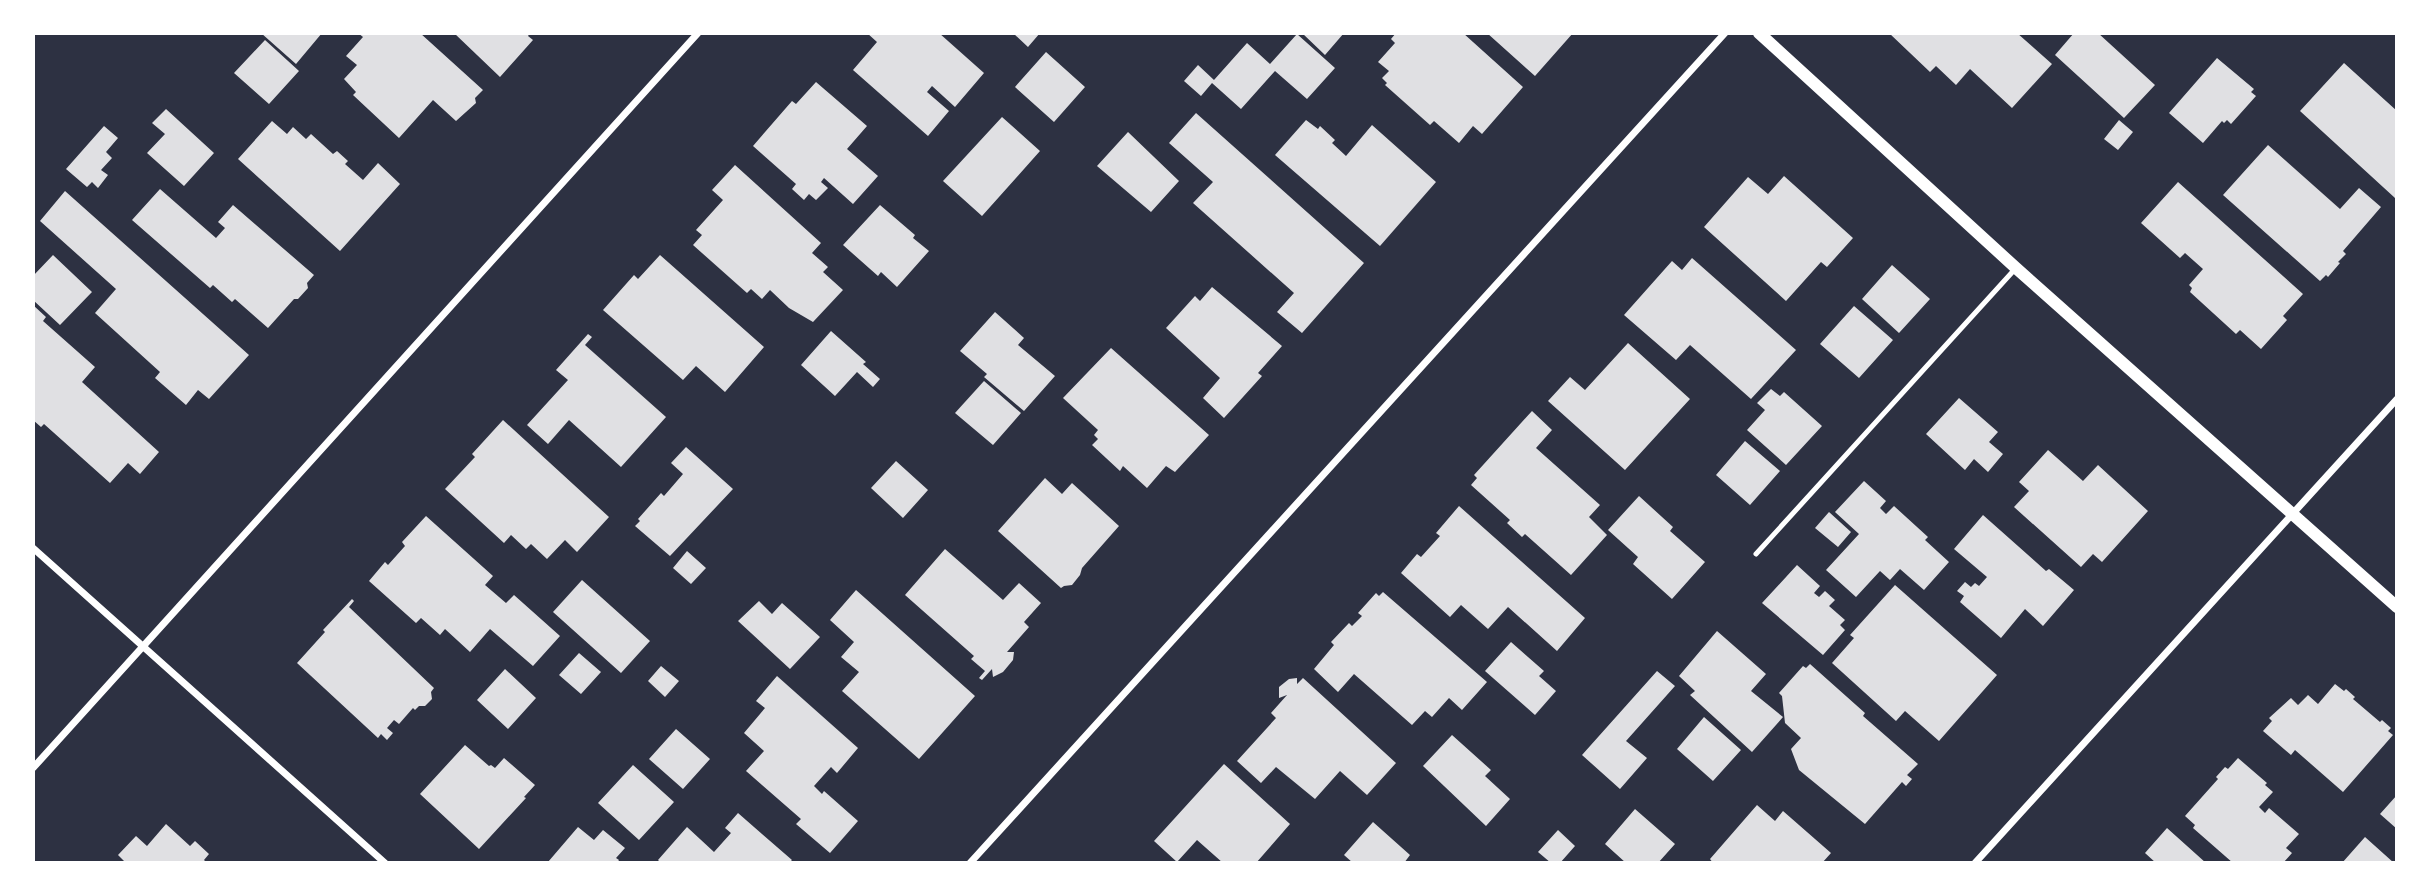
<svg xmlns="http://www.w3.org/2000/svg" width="2430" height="896" font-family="'Exo 2',sans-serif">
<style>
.building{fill:#e0e0e3}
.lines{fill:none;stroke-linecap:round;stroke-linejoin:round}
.service{stroke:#fff;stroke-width:5}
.minor{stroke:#fff;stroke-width:7}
.tertiary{stroke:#fff;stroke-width:12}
</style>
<rect width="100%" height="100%" fill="#2d3142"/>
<path class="building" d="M 261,33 L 322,33 L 296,64 Z
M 358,33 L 420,33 L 483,90 L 475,98 L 476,103 L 456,121 L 433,100 L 399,138 L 353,95 L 356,92 L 344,79 L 357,65 L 346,56 L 363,37 Z
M 454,33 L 530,33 L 528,36 L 533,40 L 500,77 Z
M 867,33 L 939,33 L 984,73 L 955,107 L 932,86 L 927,92 L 949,111 L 928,136 L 853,70 L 877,42 Z
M 1013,33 L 1040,33 L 1028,47 Z
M 1302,33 L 1344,33 L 1325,55 Z
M 1396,33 L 1463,33 L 1523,87 L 1482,134 L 1473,126 L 1459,143 L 1434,121 L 1430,125 L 1385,85 L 1387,83 L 1382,78 L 1389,71 L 1378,62 L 1395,43 L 1391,39 Z
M 1487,33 L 1573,33 L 1535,76 Z
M 1889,33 L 2017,33 L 2052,64 L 2012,108 L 1970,69 L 1956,85 L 1936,66 L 1930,72 Z
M 2074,33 L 2098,33 L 2155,85 L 2124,118 L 2055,55 Z
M 1297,34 L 1335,68 L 1307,99 L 1275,71 L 1241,109 L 1212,83 L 1201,96 L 1184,81 L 1198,65 L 1214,80 L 1247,43 L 1270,64 Z
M 265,40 L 299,71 L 269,104 L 234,73 Z
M 1046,52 L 1085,87 L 1054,122 L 1015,87 Z
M 2217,58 L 2254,89 L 2251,92 L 2256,96 L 2231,124 L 2227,120 L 2224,123 L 2222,121 L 2203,143 L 2169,113 Z
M 2344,63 L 2397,111 L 2395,198 L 2300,111 Z
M 816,82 L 867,126 L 847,149 L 878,176 L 853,204 L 824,178 L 821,182 L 828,188 L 816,200 L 809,194 L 804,200 L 792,189 L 796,184 L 753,146 L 792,101 L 796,104 Z
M 166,109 L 214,153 L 184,186 L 147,153 L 165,134 L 152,123 Z
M 1196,113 L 1364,263 L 1302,333 L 1277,312 L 1294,293 L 1193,203 L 1213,182 L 1169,143 Z
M 1002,117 L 1040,151 L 982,216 L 943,181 Z
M 1306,120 L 1318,129 L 1320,126 L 1335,140 L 1332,143 L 1346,156 L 1372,125 L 1436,182 L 1380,246 L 1275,155 Z
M 2119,120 L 2133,132 L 2118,150 L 2104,139 Z
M 272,121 L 287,134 L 293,127 L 306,139 L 311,134 L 333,154 L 337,151 L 348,161 L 345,164 L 363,180 L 378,163 L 400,184 L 340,251 L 238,159 Z
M 104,126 L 118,138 L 106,152 L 112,158 L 101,170 L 108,175 L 98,188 L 92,182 L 87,187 L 66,169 Z
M 1128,132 L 1179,181 L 1151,212 L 1097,166 Z
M 2268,145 L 2340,209 L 2359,188 L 2381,207 L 2343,251 L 2346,254 L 2338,262 L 2340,263 L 2328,277 L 2326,275 L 2320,281 L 2223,195 Z
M 735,165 L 821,243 L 812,253 L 828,267 L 823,272 L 843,290 L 813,322 L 789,308 L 770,290 L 762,299 L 751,289 L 747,293 L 693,245 L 702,235 L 696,230 L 723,200 L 712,190 Z
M 1784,176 L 1853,238 L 1827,267 L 1821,262 L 1786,301 L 1704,227 L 1748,177 L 1768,194 Z
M 2178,182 L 2303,294 L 2283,316 L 2287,320 L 2261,349 L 2240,330 L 2236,334 L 2190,292 L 2192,288 L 2189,285 L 2203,269 L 2185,253 L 2180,258 L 2141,223 Z
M 160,189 L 216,238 L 225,228 L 218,222 L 233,205 L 314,275 L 307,283 L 308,288 L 298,299 L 294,299 L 268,328 L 235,299 L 232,302 L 213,285 L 210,288 L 132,220 Z
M 65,191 L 249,355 L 209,399 L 198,390 L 186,405 L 155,378 L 160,372 L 95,313 L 116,289 L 40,221 Z
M 880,205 L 915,235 L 913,238 L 929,251 L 897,287 L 881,272 L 878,276 L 843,245 Z
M 53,255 L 92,292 L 60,325 L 33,300 L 33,276 Z
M 660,255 L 764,347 L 725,392 L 696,366 L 683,380 L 603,310 L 634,275 L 638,279 Z
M 1692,258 L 1796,350 L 1751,399 L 1690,345 L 1676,360 L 1624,315 L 1672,261 L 1682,270 Z
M 1892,265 L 1930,299 L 1899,333 L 1862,299 Z
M 1212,287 L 1282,346 L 1258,373 L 1262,376 L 1224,418 L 1203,398 L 1220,378 L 1166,328 L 1195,296 L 1200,301 Z
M 33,305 L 46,317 L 43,321 L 95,367 L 82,382 L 159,452 L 140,474 L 128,463 L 110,483 L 44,424 L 41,427 L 33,420 Z
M 1854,306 L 1893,340 L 1859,378 L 1820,344 Z
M 995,312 L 1024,338 L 1018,345 L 1055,376 L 1024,411 L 984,377 L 987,374 L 960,351 Z
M 831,331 L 866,362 L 863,364 L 880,379 L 873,387 L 857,372 L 835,396 L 801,365 Z
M 588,334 L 592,337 L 585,345 L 666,417 L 621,467 L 569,420 L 548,444 L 527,425 L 568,380 L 556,370 Z
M 1628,343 L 1690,399 L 1625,470 L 1548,401 L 1570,377 L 1585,390 Z
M 1111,348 L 1209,435 L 1175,472 L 1166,466 L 1147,488 L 1123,466 L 1120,471 L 1092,445 L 1098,439 L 1094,435 L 1098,430 L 1063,398 Z
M 984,381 L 1021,413 L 993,445 L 955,413 Z
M 1771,389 L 1780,396 L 1784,392 L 1822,426 L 1786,465 L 1747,430 L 1765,410 L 1757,403 Z
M 1959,398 L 1998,432 L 1989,442 L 2003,454 L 1988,472 L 1974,459 L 1965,470 L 1926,434 Z
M 1532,411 L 1552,430 L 1536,448 L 1600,505 L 1589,517 L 1607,535 L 1571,575 L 1525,534 L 1522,537 L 1507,523 L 1510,520 L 1471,485 L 1477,478 L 1474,475 Z
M 503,420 L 609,517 L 577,552 L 565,540 L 547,559 L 531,544 L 526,549 L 511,535 L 504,543 L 445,489 L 475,457 L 472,454 Z
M 1745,441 L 1780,471 L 1750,505 L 1716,475 Z
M 686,447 L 733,489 L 670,556 L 635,526 L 640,521 L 638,519 L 661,493 L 664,496 L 683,474 L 671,463 Z
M 2048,450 L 2083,481 L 2098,465 L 2148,511 L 2102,562 L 2093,554 L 2081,567 L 2014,507 L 2029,491 L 2019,482 Z
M 896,461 L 928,490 L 903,518 L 871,488 Z
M 1045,478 L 1062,494 L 1072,483 L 1119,526 L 1082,568 L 1080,575 L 1072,585 L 1064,586 L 1061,588 L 998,531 Z
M 1864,481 L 1886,501 L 1880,508 L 1886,514 L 1894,506 L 1928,537 L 1925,540 L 1949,562 L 1924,590 L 1900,569 L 1890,580 L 1880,571 L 1856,597 L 1826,570 L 1859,534 L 1835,512 Z
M 1639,496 L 1673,527 L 1670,531 L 1705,562 L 1672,599 L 1633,564 L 1638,557 L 1608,530 Z
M 1459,506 L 1585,618 L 1557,651 L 1508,607 L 1488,629 L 1461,605 L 1450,617 L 1401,573 L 1417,554 L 1421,557 L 1440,536 L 1436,533 Z
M 1829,512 L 1851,532 L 1838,547 L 1815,528 Z
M 1983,515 L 2046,571 L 2049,569 L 2074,590 L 2043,626 L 2025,609 L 2001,638 L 1960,602 L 1964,596 L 1957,591 L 1965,582 L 1971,587 L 1975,583 L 1979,586 L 1987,577 L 1954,549 Z
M 426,516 L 493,576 L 485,585 L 506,603 L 514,595 L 560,636 L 533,666 L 490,629 L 470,652 L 445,629 L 440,635 L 421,618 L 416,623 L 369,581 L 385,562 L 388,565 L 405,546 L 402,542 Z
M 945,549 L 1003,600 L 1019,583 L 1041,603 L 1024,622 L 1029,627 L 1007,652 L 1014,652 L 1013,660 L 1003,672 L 993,677 L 992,669 L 982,680 L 979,678 L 985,671 L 971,659 L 974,656 L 905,595 Z
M 687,551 L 706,568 L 691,584 L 673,568 Z
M 1797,565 L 1820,586 L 1814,593 L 1819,597 L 1825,591 L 1835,600 L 1829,606 L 1845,620 L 1840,625 L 1845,630 L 1823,655 L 1762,603 Z
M 582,580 L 650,641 L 621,673 L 553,612 Z
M 1895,585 L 1997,675 L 1939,741 L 1905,711 L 1896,721 L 1832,663 L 1854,638 L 1850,635 Z
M 856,590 L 975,696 L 919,759 L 842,691 L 859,672 L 841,657 L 854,642 L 830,620 Z
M 1383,592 L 1487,682 L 1462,710 L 1449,698 L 1432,717 L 1425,711 L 1412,725 L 1354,674 L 1338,692 L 1314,669 L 1334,645 L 1331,642 L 1349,623 L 1352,626 L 1362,616 L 1358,613 L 1376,593 L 1379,596 Z
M 352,599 L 354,601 L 349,607 L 434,688 L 431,692 L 432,699 L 425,706 L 419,706 L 415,710 L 413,708 L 399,724 L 394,720 L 387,728 L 393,733 L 387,740 L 381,734 L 378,738 L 297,663 L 325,632 L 323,630 Z
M 759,601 L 772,614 L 782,603 L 820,637 L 790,669 L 738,621 Z
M 1717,631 L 1766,674 L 1751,691 L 1783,717 L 1752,752 L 1690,695 L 1695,691 L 1679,676 Z
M 1511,642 L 1544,671 L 1539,676 L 1556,691 L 1535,715 L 1485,671 Z
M 579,653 L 601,672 L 581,694 L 559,675 Z
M 1810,664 L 1865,713 L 1863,716 L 1918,764 L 1907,775 L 1912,779 L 1906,786 L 1902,782 L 1865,824 L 1799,770 L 1791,749 L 1801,738 L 1785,723 L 1782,696 L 1779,693 L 1803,666 L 1806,668 Z
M 661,666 L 679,681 L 665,697 L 648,681 Z
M 505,669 L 536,698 L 508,729 L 477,700 Z
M 1657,671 L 1675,686 L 1626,741 L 1647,758 L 1620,789 L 1582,755 Z
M 777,676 L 858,748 L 837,773 L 831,767 L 814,786 L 822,794 L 824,791 L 858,821 L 830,853 L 796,824 L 801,819 L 746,771 L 764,751 L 744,733 L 765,708 L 756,701 Z
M 1297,678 L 1297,684 L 1303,678 L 1396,763 L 1367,795 L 1340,771 L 1315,799 L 1276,767 L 1261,783 L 1237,761 L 1276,718 L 1271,713 L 1287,695 L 1279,698 L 1279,687 L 1289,679 Z
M 2335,684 L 2344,691 L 2346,689 L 2355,697 L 2353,699 L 2380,722 L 2382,720 L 2391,728 L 2388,731 L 2393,735 L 2343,792 L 2295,750 L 2291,755 L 2263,731 L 2272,721 L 2269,718 L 2291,698 L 2298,705 L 2308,695 L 2318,704 Z
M 1704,717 L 1741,750 L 1713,781 L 1677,749 Z
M 676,729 L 710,759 L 683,789 L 649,759 Z
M 1452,735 L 1491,770 L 1485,776 L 1510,799 L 1486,826 L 1423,766 Z
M 465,745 L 489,766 L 491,765 L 495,768 L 504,758 L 535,785 L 524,797 L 526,798 L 479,849 L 420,794 Z
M 2238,758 L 2267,783 L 2265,785 L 2273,792 L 2259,807 L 2265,813 L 2269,808 L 2299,834 L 2286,848 L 2292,853 L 2283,863 L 2233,863 L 2193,828 L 2195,825 L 2185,816 L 2218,779 L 2216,777 L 2225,767 L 2228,769 Z
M 1224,764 L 1290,824 L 1256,863 L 1223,863 L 1197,840 L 1177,862 L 1154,841 Z
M 633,765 L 674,802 L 639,840 L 598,803 Z
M 2397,795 L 2397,829 L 2380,814 Z
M 1757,805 L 1775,821 L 1783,811 L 1831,853 L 1822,863 L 1713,863 L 1710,859 Z
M 1635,809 L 1675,844 L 1658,863 L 1626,863 L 1605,844 Z
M 738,813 L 792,860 L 789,863 L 661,863 L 658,860 L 687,827 L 714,852 L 731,833 L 725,828 Z
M 1373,822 L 1410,855 L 1404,863 L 1353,863 L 1344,855 Z
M 166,824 L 190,846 L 195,841 L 209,854 L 204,860 L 207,863 L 126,863 L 118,855 L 136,836 L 147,846 Z
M 578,827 L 594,840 L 603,830 L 625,848 L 616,858 L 619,860 L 617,863 L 548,862 Z
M 2167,828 L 2206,863 L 2156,863 L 2145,853 Z
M 1558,830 L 1575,846 L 1560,863 L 1551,863 L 1538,852 Z
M 2365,837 L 2394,863 L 2342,863 Z"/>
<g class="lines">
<path class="service" d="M 1756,554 L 2016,268"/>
<path class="minor" d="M 33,548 L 385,863
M 33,768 L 698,33
M 970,863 L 1725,33
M 1975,863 L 2397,399"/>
<path class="tertiary" d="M 1759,33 L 2016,268 L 2397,607"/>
</g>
<rect width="2430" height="896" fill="none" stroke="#ffffff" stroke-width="70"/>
</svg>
